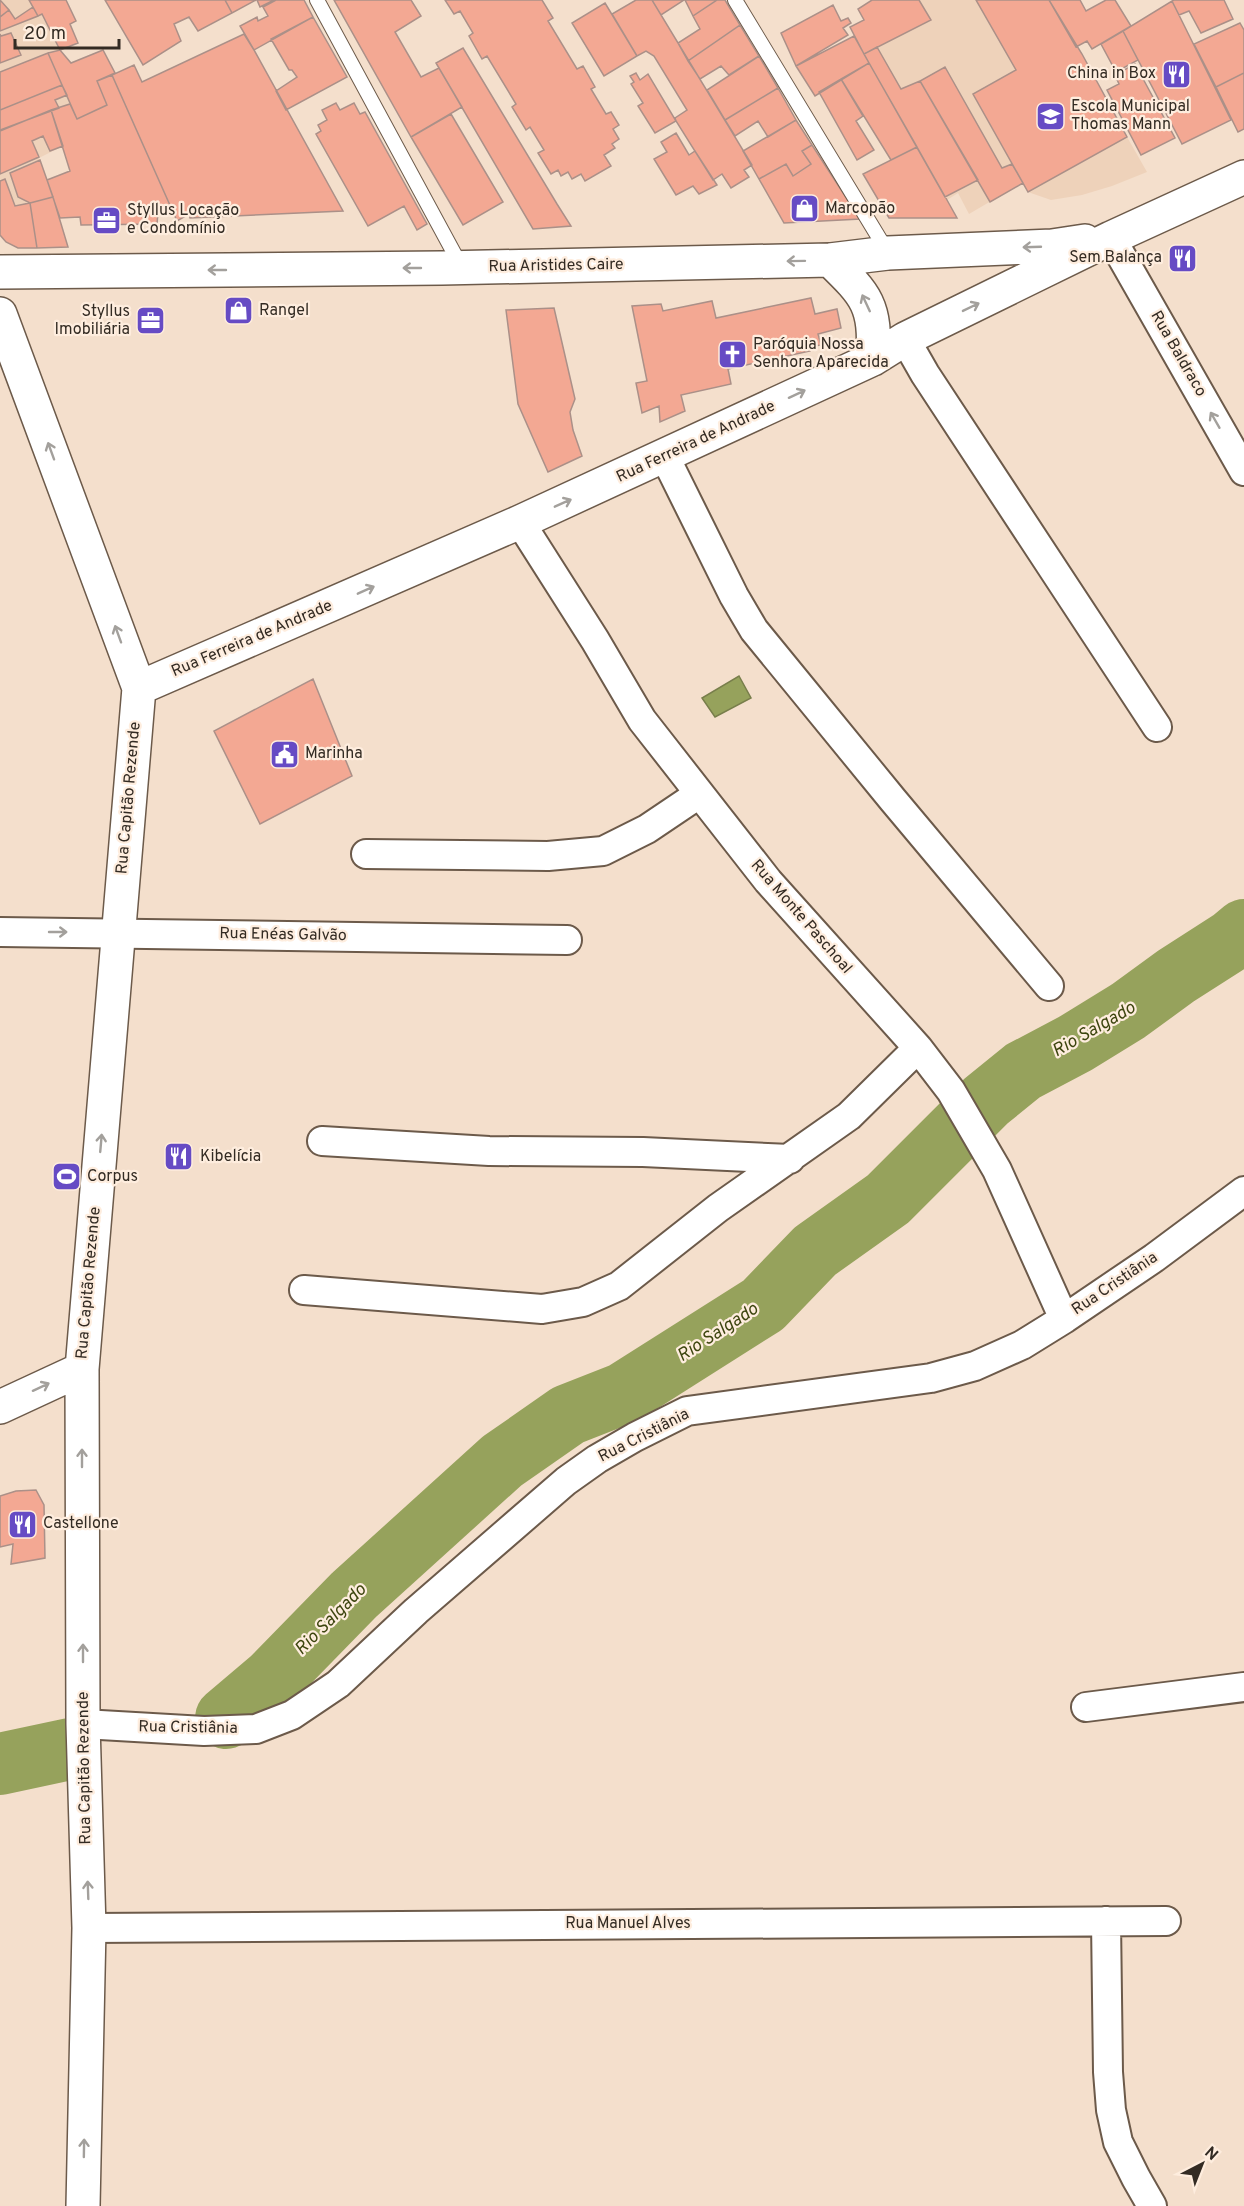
<svg xmlns="http://www.w3.org/2000/svg" width="1244" height="2206" font-family="Overpass,sans-serif">
<style>
.built{fill:#eed2ba}
.water{fill:#96a25c;stroke:#787e4b;stroke-width:1.5}
.lines{fill:none;stroke-linecap:round;stroke-linejoin:round}
.river{stroke:#96a25c;stroke-width:62}
.building{fill:#f3a893;stroke:#ab9088;stroke-width:1.5}
.lane-casing{stroke:#6c5a4a;stroke-width:16}
.street-casing{stroke:#6c5a4a;stroke-width:32}
.secondary-casing{stroke:#6c5a4a;stroke-width:36}
.lane{stroke:#fff;stroke-width:14}
.street{stroke:#fff;stroke-width:28}
.secondary{stroke:#fff;stroke-width:33}
.oneway{stroke:#a3a09c}
.labels{text-anchor:middle;dominant-baseline:central;stroke-width:4.5;stroke-linejoin:round;paint-order:stroke}
.poi-label{font-size:16px;fill:#332b23;stroke:#feedde;text-anchor:start}
.street-label{font-size:16px;fill:#332b23;stroke:#feedde}
.water-label{font-size:18px;font-style:italic;fill:#3d450f;stroke:#feedde}
</style>
<rect width="100%" height="100%" fill="#f4dfcc"/>
<path class="built" d="M 0,0 L 29,0 L 38,16 L 42,14 L 60,50 L 48,53 L 70,104 L 52,110 L 63,146 L 39,158 L 68,247 L 18,248 L 6,242 L 0,235 Z
M 919,0 L 1049,0 L 1147,172 L 1112,186 L 1082,195 L 1051,200 L 1028,192 L 1022,183 L 969,214 L 958,193 L 947,200 L 957,218 L 889,218 L 863,174 L 917,147 L 864,54 L 930,20 Z"/>
<path class="water" d="M 739,676 L 751,698 L 715,717 L 702,698 Z"/>
<g class="lines">
<path class="river" d="M 226,1718 L 272,1679 L 354,1595 L 502,1461 L 568,1415 L 624,1393 L 763,1305 L 815,1251 L 888,1199 L 986,1101 L 1023,1071 L 1076,1043 L 1128,1011 L 1176,976 L 1232,940 L 1244,930
M 0,1764 L 70,1749"/>
</g>
<path class="building" d="M 0,0 L 9,10 L 0,17 Z
M 29,0 L 66,0 L 76,21 L 70,24 L 78,43 L 60,50 L 42,14 L 38,16 Z
M 105,0 L 225,0 L 232,13 L 198,31 L 189,17 L 174,24 L 181,41 L 143,65 Z
M 225,0 L 256,0 L 232,13 Z
M 257,0 L 274,0 L 260,7 Z
M 276,0 L 304,0 L 313,17 L 254,50 L 240,26 L 257,17 L 258,21 L 268,16 L 263,7 Z
M 334,0 L 411,0 L 421,16 L 395,32 L 421,77 L 439,68 L 462,107 L 411,137 Z
M 445,0 L 542,0 L 553,18 L 548,21 L 577,69 L 583,66 L 595,87 L 591,89 L 606,114 L 611,112 L 619,125 L 613,129 L 619,139 L 612,144 L 615,148 L 604,155 L 611,166 L 585,181 L 581,174 L 572,179 L 568,172 L 561,176 L 558,170 L 551,174 L 538,153 L 544,150 L 530,127 L 526,130 L 512,107 L 516,104 L 487,56 L 482,59 L 469,36 L 473,33 L 460,11 L 454,14 Z
M 636,0 L 652,0 L 752,165 L 744,170 L 749,177 L 731,188 L 722,174 L 713,180 L 676,121 L 675,118 L 687,110 L 654,56 L 646,51 L 637,56 L 612,14 Z
M 652,0 L 684,0 L 661,15 Z
M 685,0 L 717,0 L 693,16 Z
M 717,0 L 725,0 L 740,25 L 688,61 L 678,43 L 700,29 L 693,16 Z
M 872,0 L 919,0 L 931,20 L 864,54 L 850,27 L 864,20 L 858,9 Z
M 976,0 L 1049,0 L 1082,54 L 1127,137 L 1028,192 L 973,94 L 1016,70 Z
M 1049,0 L 1080,0 L 1086,11 L 1106,0 L 1115,0 L 1131,26 L 1092,49 L 1087,41 L 1076,47 Z
M 1174,0 L 1224,0 L 1233,19 L 1201,33 L 1189,11 L 1179,15 L 1172,1 Z
M 1172,1 L 1231,120 L 1182,144 L 1123,31 Z
M 605,3 L 637,56 L 604,76 L 572,23 Z
M 833,5 L 841,21 L 848,18 L 851,23 L 843,28 L 848,35 L 796,66 L 781,33 Z
M 33,7 L 38,16 L 0,31 L 0,17 L 9,10 L 15,19 Z
M 313,17 L 347,77 L 286,110 L 276,91 L 297,77 L 292,70 L 289,70 L 271,39 Z
M 1240,23 L 1244,30 L 1244,73 L 1216,87 L 1194,44 Z
M 740,25 L 759,56 L 729,75 L 721,66 L 700,79 L 688,61 Z
M 1123,31 L 1138,60 L 1116,72 L 1101,44 Z
M 11,33 L 21,55 L 0,63 L 0,34 L 1,36 Z
M 244,34 L 254,50 L 343,211 L 190,218 L 189,214 L 177,221 L 112,75 L 134,65 L 142,82 Z
M 854,36 L 869,63 L 815,96 L 796,66 Z
M 877,47 L 901,89 L 920,81 L 978,180 L 945,197 L 864,54 Z
M 463,48 L 557,204 L 571,226 L 533,229 L 436,63 Z
M 60,50 L 71,63 L 103,50 L 115,73 L 97,81 L 107,105 L 77,119 L 48,53 Z
M 48,53 L 62,85 L 0,110 L 0,72 Z
M 759,56 L 778,88 L 725,120 L 707,90 Z
M 869,63 L 917,147 L 891,160 L 841,79 Z
M 1135,64 L 1175,138 L 1141,155 L 1107,90 L 1119,84 L 1115,75 Z
M 945,67 L 1002,168 L 1012,164 L 1023,183 L 990,202 L 920,81 Z
M 636,73 L 640,80 L 648,74 L 676,121 L 655,133 L 638,106 L 643,103 L 631,84 L 634,82 L 630,76 Z
M 1244,73 L 1244,129 L 1238,132 L 1216,87 Z
M 112,75 L 173,212 L 158,212 L 157,224 L 81,225 L 80,217 L 60,218 L 47,180 L 70,171 L 51,110 L 70,104 L 77,119 L 107,105 L 97,81 Z
M 841,79 L 863,116 L 856,121 L 874,150 L 857,160 L 819,92 Z
M 62,85 L 67,95 L 55,100 L 59,108 L 0,130 L 0,110 Z
M 778,88 L 796,120 L 768,137 L 758,121 L 735,136 L 725,120 Z
M 336,103 L 340,110 L 354,103 L 360,114 L 365,112 L 427,224 L 417,230 L 404,206 L 368,226 L 316,134 L 321,131 L 318,125 L 327,120 L 322,110 Z
M 51,110 L 63,146 L 50,151 L 43,136 L 32,141 L 39,157 L 0,174 L 0,131 Z
M 451,114 L 503,202 L 463,225 L 411,137 Z
M 796,120 L 812,145 L 802,151 L 811,164 L 793,176 L 786,164 L 759,179 L 743,151 Z
M 676,133 L 689,155 L 695,151 L 717,185 L 699,194 L 693,186 L 676,195 L 654,159 L 667,152 L 661,142 Z
M 812,145 L 860,219 L 784,223 L 759,179 L 786,164 L 793,176 L 811,164 L 802,151 Z
M 917,147 L 947,200 L 957,218 L 889,218 L 863,174 Z
M 40,160 L 53,197 L 30,203 L 18,197 L 10,173 Z
M 5,179 L 15,206 L 30,203 L 37,248 L 18,248 L 6,242 L 0,235 L 0,181 Z
M 53,197 L 68,247 L 37,248 L 30,203 Z
M 811,298 L 815,314 L 837,309 L 841,328 L 818,334 L 821,345 L 809,347 L 810,351 L 728,369 L 731,384 L 681,395 L 685,411 L 660,422 L 659,406 L 642,413 L 636,383 L 647,381 L 632,306 L 661,304 L 663,311 L 712,301 L 716,318 Z
M 554,308 L 575,399 L 570,412 L 573,430 L 582,456 L 548,472 L 518,404 L 506,310 Z
M 313,679 L 352,776 L 260,824 L 214,731 Z
M 36,1490 L 44,1505 L 45,1558 L 11,1564 L 13,1544 L 0,1547 L 0,1496 L 16,1491 Z"/>
<g class="lines">
<defs>
<path id="lane" d="M 317,0 L 461,266
M 735,0 L 887,251"/>
<path id="street" d="M 1111,238 L 1244,471
M 905,339 L 925,374 L 1157,727
M 665,457 L 734,596 L 754,630 L 893,800 L 1049,986
M 520,522 L 595,640 L 642,720 L 768,881 L 918,1048 L 951,1091 L 997,1170 L 1064,1319
M 366,854 L 548,856 L 603,851 L 647,829 L 699,794
M 0,932 L 567,940
M 322,1141 L 489,1151 L 643,1152 L 790,1159
M 304,1290 L 542,1309 L 583,1302 L 619,1286 L 718,1208 L 849,1116 L 918,1048
M 1086,1707 L 1244,1687
M 83,1724 L 204,1731 L 256,1729 L 292,1715 L 338,1684 L 416,1611 L 566,1481 L 597,1459 L 635,1437 L 687,1411 L 931,1378 L 975,1366 L 1022,1345 L 1064,1319 L 1154,1258 L 1244,1191
M 1106,1921 L 1108,2072 L 1111,2110 L 1118,2142 L 1136,2178 L 1152,2206
M 89,1928 L 1166,1921"/>
<path id="secondary" d="M 830,260 C 867,296 876,305 873,359
M 0,272 L 442,268 L 830,260 L 888,253 L 1052,246 L 1085,241
M 0,314 L 139,688 L 82,1369 L 83,1724 L 89,1928 L 83,2206
M 139,688 L 520,522 L 873,359 L 905,339 L 1111,238 L 1244,177
M 0,1407 L 82,1369"/>
</defs>
<use href="#lane" class="lane-casing"/>
<use href="#street" class="street-casing"/>
<use href="#secondary" class="secondary-casing"/>
<use href="#lane" class="lane"/>
<use href="#street" class="street"/>
<use href="#secondary" class="secondary"/>
</g>
<defs><path id="oneway-shaft" d="M-6 0H5M1.5-3L5.5 0L1.5 3" fill="none" stroke-width="1.6" stroke-linecap="round" stroke-linejoin="round" transform="scale(1.5)"/></defs>
<g class="oneway">
<use href="#oneway-shaft" transform="translate(1032 247) rotate(178)"/>
<use href="#oneway-shaft" transform="translate(796 261) rotate(179)"/>
<use href="#oneway-shaft" transform="translate(412 268) rotate(180)"/>
<use href="#oneway-shaft" transform="translate(217 270) rotate(180)"/>
<use href="#oneway-shaft" transform="translate(866 303) rotate(-115)"/>
<use href="#oneway-shaft" transform="translate(971 307) rotate(-26)"/>
<use href="#oneway-shaft" transform="translate(797 394) rotate(-25)"/>
<use href="#oneway-shaft" transform="translate(1215 420) rotate(-120)"/>
<use href="#oneway-shaft" transform="translate(51 451) rotate(-110)"/>
<use href="#oneway-shaft" transform="translate(563 503) rotate(-24)"/>
<use href="#oneway-shaft" transform="translate(366 590) rotate(-24)"/>
<use href="#oneway-shaft" transform="translate(118 634) rotate(-110)"/>
<use href="#oneway-shaft" transform="translate(58 932)"/>
<use href="#oneway-shaft" transform="translate(101 1143) rotate(-85)"/>
<use href="#oneway-shaft" transform="translate(41 1387) rotate(-25)"/>
<use href="#oneway-shaft" transform="translate(82 1458) rotate(-90)"/>
<use href="#oneway-shaft" transform="translate(83 1653) rotate(-90)"/>
<use href="#oneway-shaft" transform="translate(88 1890) rotate(-92)"/>
<use href="#oneway-shaft" transform="translate(84 2148) rotate(-89)"/>
</g>
<defs>
<symbol id="restaurant-square" viewBox="-11 -11 22 22"><rect x="-9" y="-9" width="18" height="18" rx="4" fill="#664bc4" stroke="#feedde"/><path d="M-5-6h1v4h1v-4h1v4h1v-4h1v5L-1.5 .5V6h-2V.5L-5-1ZM5-6V6H3V1.5H1.5Q1.5-4 5-6Z" fill="#fff"/></symbol>
<symbol id="school-square" viewBox="-11 -11 22 22"><rect x="-9" y="-9" width="18" height="18" rx="4" fill="#664bc4" stroke="#feedde"/><path d="M0-5L7-2L0 1L-7-2ZM-4 1L0 2.5L4 1V4Q0 6-4 4Z" fill="#fff"/></symbol>
<symbol id="shop-square" viewBox="-11 -11 22 22"><rect x="-9" y="-9" width="18" height="18" rx="4" fill="#664bc4" stroke="#feedde"/><path d="M-5-2.5h2.3a2.7 3.5 0 0 1 5.4 0H5L5.5 6h-11ZM-1.5-2.5h3a1.5 2.3 0 0 0-3 0Z" fill="#fff"/></symbol>
<symbol id="office-square" viewBox="-11 -11 22 22"><rect x="-9" y="-9" width="18" height="18" rx="4" fill="#664bc4" stroke="#feedde"/><path d="M-6-3h4V-5.5h4V-3h4V5H-6ZM-1-4.5V-3h2v-1.5ZM-6 0V1H6V0Z" fill="#fff"/></symbol>
<symbol id="church-square" viewBox="-11 -11 22 22"><rect x="-9" y="-9" width="18" height="18" rx="4" fill="#664bc4" stroke="#feedde"/><path d="M-1.2-6h2.4v3.5h3.3v2.4h-3.3V6h-2.4V-.1h-3.3v-2.4h3.3Z" fill="#fff"/></symbol>
<symbol id="civic-square" viewBox="-11 -11 22 22"><rect x="-9" y="-9" width="18" height="18" rx="4" fill="#664bc4" stroke="#feedde"/><path d="M-.6-6.5H3V-4.5H.6V-3L4-1V1h2V6H-6V1h2V-1L-.6-3ZM-1.2 2.5V6h2.4V2.5Z" fill="#fff"/></symbol>
<symbol id="stadium-square" viewBox="-11 -11 22 22"><rect x="-9" y="-9" width="18" height="18" rx="4" fill="#664bc4" stroke="#feedde"/><path d="M0-5a6.5 5 0 1 0 0 10a6.5 5 0 1 0 0-10ZM-3.5-1.8h7v3.6h-7Z" fill="#fff"/></symbol>
</defs>
<g fill-rule="evenodd">
<use href="#restaurant-square" x="1160" y="58" width="33" height="33"/>
<use href="#school-square" x="1034" y="100" width="33" height="33"/>
<use href="#shop-square" x="788" y="192" width="33" height="33"/>
<use href="#office-square" x="90" y="204" width="33" height="33"/>
<use href="#restaurant-square" x="1166" y="242" width="33" height="33"/>
<use href="#shop-square" x="222" y="294" width="33" height="33"/>
<use href="#office-square" x="134" y="304" width="33" height="33"/>
<use href="#church-square" x="716" y="338" width="33" height="33"/>
<use href="#civic-square" x="268" y="738" width="33" height="33"/>
<use href="#restaurant-square" x="162" y="1140" width="33" height="33"/>
<use href="#stadium-square" x="50" y="1160" width="33" height="33"/>
<use href="#restaurant-square" x="6" y="1508" width="33" height="33"/>
</g>
<g class="labels">
<g class="poi-label">
<text x="1156" y="74" text-anchor="end">China in Box</text>
<text x="1071" y="107">Escola Municipal<tspan x="1071" dy="18">Thomas Mann</tspan></text>
<text x="825" y="209">Marcopão</text>
<text x="127" y="211">Styllus Locação<tspan x="127" dy="18">e Condomínio</tspan></text>
<text x="1162" y="258" text-anchor="end">Sem Balança</text>
<text x="259" y="311">Rangel</text>
<text x="130" y="312" text-anchor="end">Styllus<tspan x="130" dy="18">Imobiliária</tspan></text>
<text x="753" y="345">Paróquia Nossa<tspan x="753" dy="18">Senhora Aparecida</tspan></text>
<text x="305" y="754">Marinha</text>
<text x="200" y="1157">Kibelícia</text>
<text x="87" y="1177">Corpus</text>
<text x="43" y="1524">Castellone</text>
</g>
<g class="street-label">
<text transform="translate(556 266) rotate(-1)">Rua Aristides Caire</text>
<text transform="translate(1178 354) rotate(60)">Rua Baldraco</text>
<text transform="translate(696 442) rotate(-25)">Rua Ferreira de Andrade</text>
<text transform="translate(252 639) rotate(-23)">Rua Ferreira de Andrade</text>
<text transform="translate(129 798) rotate(-85)">Rua Capitão Rezende</text>
<text transform="translate(801 917) rotate(49)">Rua Monte Paschoal</text>
<text transform="translate(283 935) rotate(1)">Rua Enéas Galvão</text>
<text transform="translate(89 1283) rotate(-85)">Rua Capitão Rezende</text>
<text transform="translate(1115 1284) rotate(-34)">Rua Cristiânia</text>
<text transform="translate(644 1436) rotate(-27)">Rua Cristiânia</text>
<text transform="translate(188 1728) rotate(1)">Rua Cristiânia</text>
<text transform="translate(85 1768) rotate(-91)">Rua Capitão Rezende</text>
<text x="628" y="1924">Rua Manuel Alves</text>
</g>
<g class="water-label">
<text transform="translate(1094 1030) rotate(-30)">Rio Salgado</text>
<text transform="translate(718 1333) rotate(-33)">Rio Salgado</text>
<text transform="translate(331 1620) rotate(-45)">Rio Salgado</text>
</g>
</g>
<g transform="translate(1202 2164) rotate(42)" stroke="#feedde" stroke-width="4.5" paint-order="stroke">
<path d="M0-4.5L10 22L0 15L-10 22Z" fill="#332b23"/>
<text y="-9" font-size="16" font-weight="bold" text-anchor="middle" fill="#332b23">N</text>
</g>
<path d="M15 39v9h104v-9" fill="none" stroke="#332b23" stroke-width="3"/>
<text x="24" y="39" font-size="18" fill="#332b23" stroke="#feedde" stroke-width="4.5" paint-order="stroke">20 m</text>
</svg>
